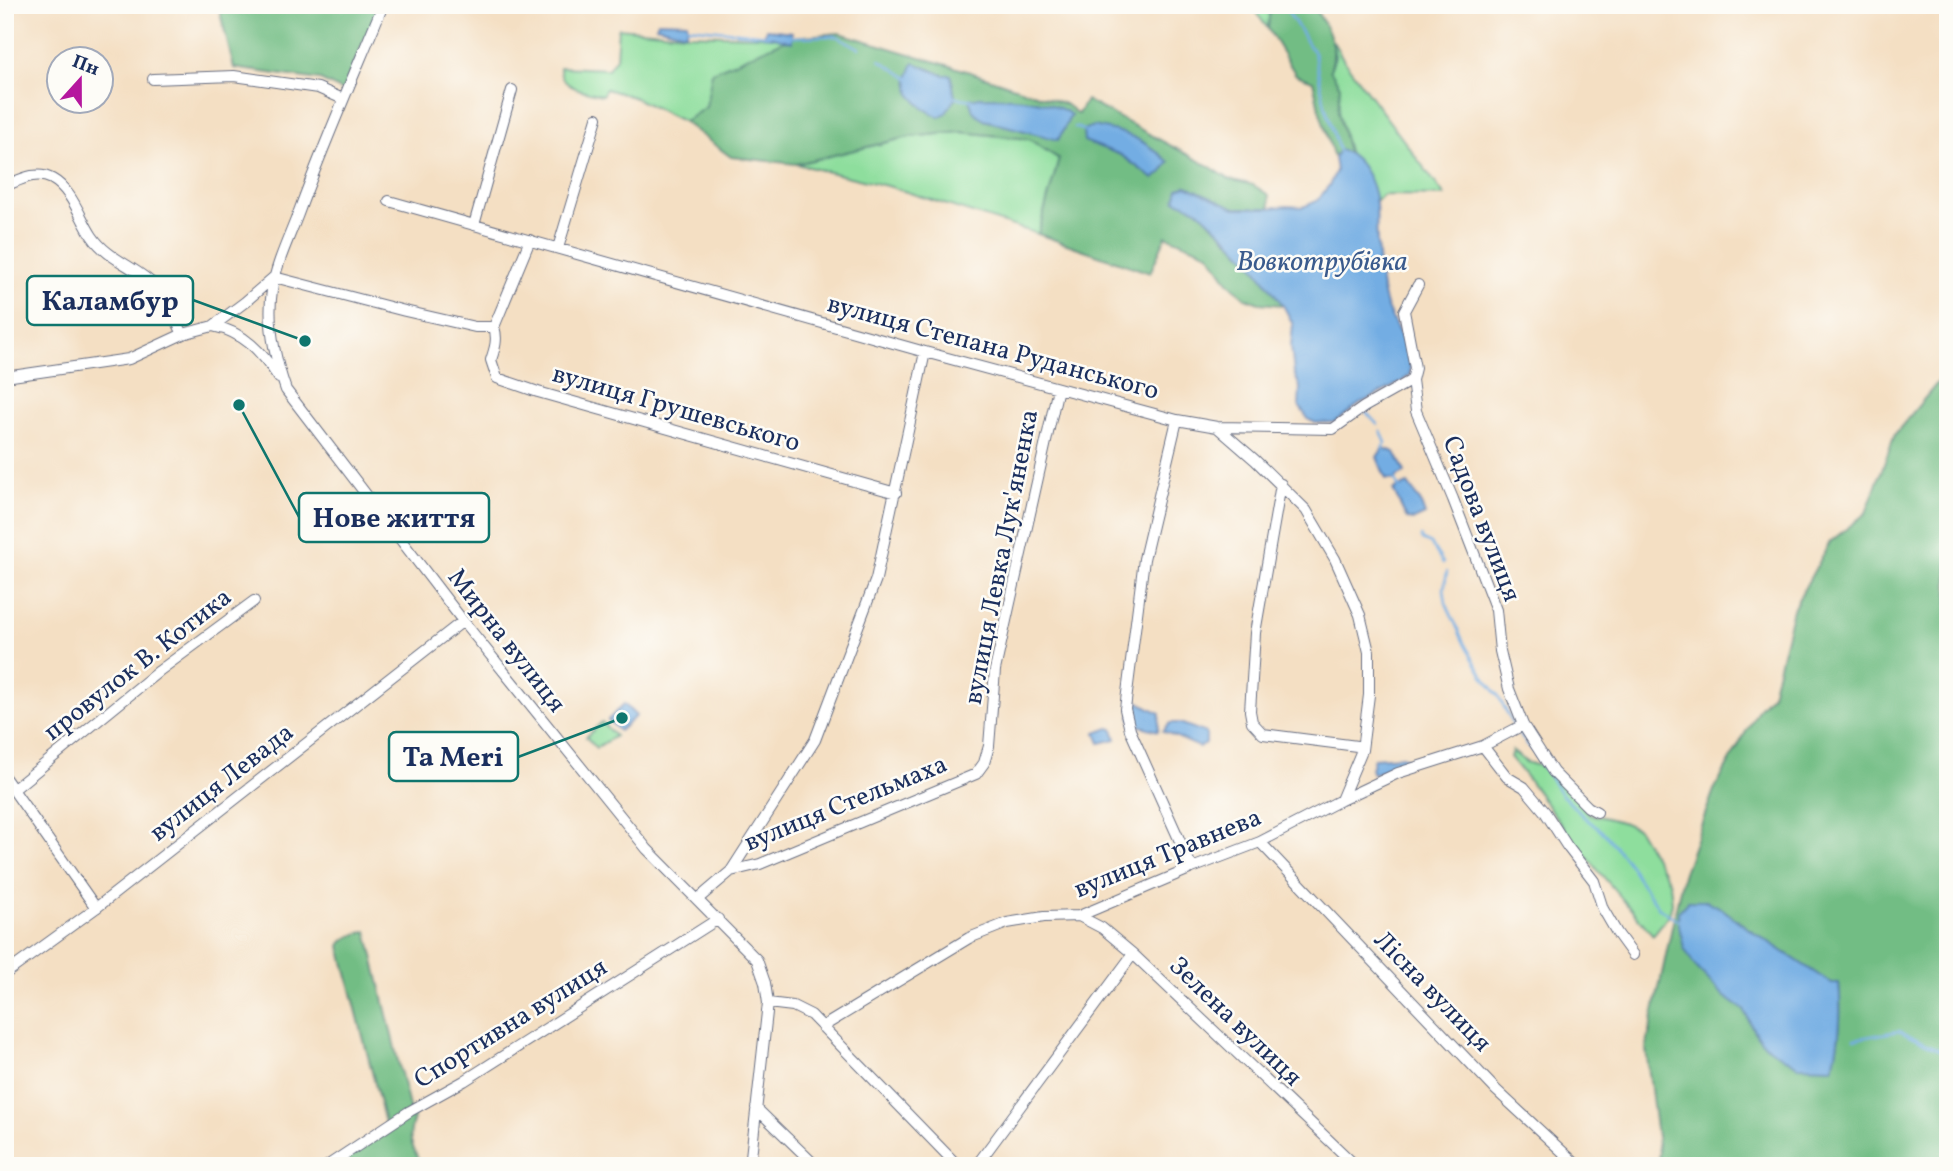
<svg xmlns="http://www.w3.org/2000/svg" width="1953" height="1171" font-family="Vollkorn,serif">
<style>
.green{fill:#8ede9d;stroke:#54867e;stroke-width:2}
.forest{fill:#72bd84;stroke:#467671;stroke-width:2;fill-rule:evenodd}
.water{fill:#73ade3;stroke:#476ea0;stroke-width:2}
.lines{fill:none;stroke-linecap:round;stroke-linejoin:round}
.stream{stroke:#73ade3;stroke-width:2.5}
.street-casing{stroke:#676d81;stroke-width:12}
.street{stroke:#fff;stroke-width:10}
.labels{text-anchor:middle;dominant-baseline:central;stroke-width:5;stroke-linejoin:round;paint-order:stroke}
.street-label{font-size:26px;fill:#1b2f5e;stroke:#fdfcf7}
.water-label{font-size:28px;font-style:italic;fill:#3a5b8d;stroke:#fdfcf7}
.leader{fill:none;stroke:#0f766e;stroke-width:2.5}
.callout-dot{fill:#0f766e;stroke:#fdfcf7;stroke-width:2.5}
.callout{fill:#fdfcf7;stroke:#0f766e;stroke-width:2.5}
.callout-label{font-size:28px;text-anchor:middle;font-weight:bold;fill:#1b2f5e}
</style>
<rect width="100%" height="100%" fill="#fdfcf7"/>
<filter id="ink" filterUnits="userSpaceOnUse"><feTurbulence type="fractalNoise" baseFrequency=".0143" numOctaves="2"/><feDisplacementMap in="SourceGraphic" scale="14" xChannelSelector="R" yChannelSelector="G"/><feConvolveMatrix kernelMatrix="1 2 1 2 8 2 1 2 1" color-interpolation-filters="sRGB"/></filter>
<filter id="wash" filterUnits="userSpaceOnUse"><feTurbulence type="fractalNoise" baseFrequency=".00686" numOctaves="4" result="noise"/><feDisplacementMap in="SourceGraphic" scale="28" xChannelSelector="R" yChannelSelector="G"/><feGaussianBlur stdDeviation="1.57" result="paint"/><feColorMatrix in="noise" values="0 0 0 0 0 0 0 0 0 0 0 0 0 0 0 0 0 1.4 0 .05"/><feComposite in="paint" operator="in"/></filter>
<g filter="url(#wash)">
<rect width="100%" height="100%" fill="#f4dfc3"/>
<path class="green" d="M 1251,5 L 1267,5 L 1270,8 L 1268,29 Z
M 618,28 L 685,34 L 792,37 L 706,107 L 684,122 L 633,97 L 606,89 L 602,95 C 586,91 558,88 560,67 L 608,69 L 616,58 Z
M 1332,40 L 1345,62 L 1445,196 L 1383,195 L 1376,202 L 1372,187 L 1363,168 L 1348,152 L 1338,112 L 1340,86 L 1330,70 L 1335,57 Z
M 961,132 L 1029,139 L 1059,159 L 1038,234 L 891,187 L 796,164 L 909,137 Z
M 602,722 L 615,736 L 596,748 L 586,737 Z
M 1512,751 L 1526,762 L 1543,767 L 1572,794 L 1590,814 L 1622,822 L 1638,829 L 1670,883 L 1672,903 L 1669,915 L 1653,935 C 1625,902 1596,869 1569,835 C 1549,809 1532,782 1510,757 Z"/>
<path class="forest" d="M 218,5 L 379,5 L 343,91 L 320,80 L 234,68 Z
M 1267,5 L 1313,5 C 1326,28 1340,43 1330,70 L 1340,86 L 1338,112 L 1348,152 L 1339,151 L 1334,158 L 1319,109 L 1313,81 L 1296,75 L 1268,29 L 1270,8 Z
M 840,33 L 967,71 L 1065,104 L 1078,114 L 1086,100 L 1209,166 L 1229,179 L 1253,185 L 1269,195 L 1270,208 L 1235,208 L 1187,186 L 1197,209 L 1251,262 L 1283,305 L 1259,303 L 1245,298 L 1229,283 L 1209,253 L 1166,236 L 1150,273 L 1038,234 L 1059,159 L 1029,139 L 961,132 L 909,137 L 796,164 L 731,157 L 684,122 L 706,107 L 712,72 L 792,37 ZM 914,63 L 943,75 L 951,75 L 955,98 ZM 1071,115 L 1058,139 L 984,120 ZM 1085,141 L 1169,162 L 1154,179 L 1121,155 Z
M 1948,370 L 1948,1166 L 1657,1166 L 1659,1153 L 1646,1049 L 1683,875 L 1714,790 L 1759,708 L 1772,694 L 1793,609 L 1830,542 L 1866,513 L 1895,434 ZM 1721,908 L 1746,927 L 1823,978 L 1832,983 L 1839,983 C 1842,1014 1840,1037 1833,1067 L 1756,1035 L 1744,1010 Z
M 367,931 L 410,1111 L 414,1118 C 406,1142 413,1144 421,1166 L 327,1166 L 386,1127 L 340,946 C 344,936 358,934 367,931 Z"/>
<path class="water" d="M 658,21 L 687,22 L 687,31 L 685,33 L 656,26 Z
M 766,29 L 792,32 L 792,42 L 774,37 L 764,36 Z
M 914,63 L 943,75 L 951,75 L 955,98 L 946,113 L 939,117 L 923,108 L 910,94 L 908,78 Z
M 980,97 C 1005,97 1053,99 1071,115 L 1058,140 L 984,120 L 973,111 L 969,99 Z
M 1093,126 C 1127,132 1142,138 1169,162 L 1162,172 L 1154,179 L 1121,155 L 1084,141 L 1083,130 Z
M 1339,150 C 1361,154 1374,184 1376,204 C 1377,217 1376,229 1377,242 C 1378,259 1381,290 1386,305 C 1395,330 1413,348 1410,375 L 1400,383 L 1361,403 L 1335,422 L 1316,423 L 1309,420 L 1299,406 L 1300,387 L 1294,373 L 1291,346 L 1293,324 L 1283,305 L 1251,262 L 1232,242 L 1197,209 L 1175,200 L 1178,189 L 1187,186 L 1235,208 L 1270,208 L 1286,206 L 1303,207 L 1317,201 L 1330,184 L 1336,171 L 1334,158 Z
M 1383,448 L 1395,452 L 1405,472 L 1393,480 L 1386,479 L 1377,457 Z
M 1408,484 L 1420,501 L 1425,515 L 1414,520 L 1407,519 L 1393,490 Z
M 1137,701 L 1160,713 L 1158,731 L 1134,724 L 1130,717 Z
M 624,704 L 636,716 L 619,731 L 608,720 Z
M 1170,723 L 1180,723 L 1206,733 L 1206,743 L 1199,747 L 1163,731 Z
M 1109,728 L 1113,729 L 1116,739 L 1100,743 L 1096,733 Z
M 1402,756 L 1407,758 L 1405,762 L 1373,774 L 1371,769 L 1374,758 Z
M 1688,901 L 1707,901 L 1721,908 L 1746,927 L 1823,978 L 1832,983 L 1839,983 C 1842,1014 1840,1038 1833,1067 L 1798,1066 L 1766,1046 L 1756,1035 L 1744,1010 L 1725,997 L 1694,965 L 1684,948 L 1679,926 L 1678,912 Z"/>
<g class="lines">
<path class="stream" d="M 1284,5 L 1314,53 L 1325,105 L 1339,151
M 687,27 L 768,35
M 792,37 L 837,36 L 859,48
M 880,60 L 910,79
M 955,97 L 972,100
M 1075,127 L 1085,131
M 1366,412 L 1378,425
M 1381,431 L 1386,443 L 1383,448 L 1384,451
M 1393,477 L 1400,489
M 1421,537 L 1422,540 L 1431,544 L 1443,563
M 1447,572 L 1444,589 L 1446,603 L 1465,645 L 1485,679 L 1498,695 L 1513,725
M 1517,732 L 1533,751 L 1561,794 L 1584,817 L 1605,834 L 1631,866 L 1636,876 L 1660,909 L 1680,921
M 1855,1039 L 1899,1031 L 1948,1054"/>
</g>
</g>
<g filter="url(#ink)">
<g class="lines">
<defs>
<path id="street" d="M 383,5 C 354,75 324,143 298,214 C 289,238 276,264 272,290 C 267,323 275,359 286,390 L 463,621 L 647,849 L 757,960 L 765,983 L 768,1003 L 750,1166
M 153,79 L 234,76 L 318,88 L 343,99
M 5,186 C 20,180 36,170 52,179 C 72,190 80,218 92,236 C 108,260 137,267 156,287 C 169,299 175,319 183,334
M 389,201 L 925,352 L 1177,420 L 1217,427 L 1333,429 L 1364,407 L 1412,380
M 474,225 L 512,90
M 558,248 L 597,118
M 1418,285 L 1404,311 L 1415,368 L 1412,380 L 1416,411 L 1453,499 L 1496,610 L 1500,651 L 1509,689 L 1523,725 L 1553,772 L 1588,807 L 1597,812
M 213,326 C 244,332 262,352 279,378
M 494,327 C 498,339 495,348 491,360 L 497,378 L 538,392 L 896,493
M 5,377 L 129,359 L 183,334 L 213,326 L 245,302 L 274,277 L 405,311 L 475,327 L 494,327 L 530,240
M 1177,420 L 1144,559 L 1125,709 L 1130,730 L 1192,868
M 1217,427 L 1255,460 L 1306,510 L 1335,559 L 1360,615 L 1369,652 L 1369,695 L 1362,750 L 1341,800
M 1281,484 L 1255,633 L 1250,711 L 1252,722 L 1263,734 L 1357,746 L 1362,750
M 1483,746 L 1507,777 L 1524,787 L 1545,812 L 1567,846 L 1594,881 L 1603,909 L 1617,933 L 1633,955
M 5,778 L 96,908
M 14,789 L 159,671 L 254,601
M 1260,842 L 1496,1090 L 1578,1166
M 731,871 L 760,864 L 976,774 L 984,763 L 989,746 L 995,670 L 1058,388
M 698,899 L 731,871 L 815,740 L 876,579 L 925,352
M 1079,916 L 1102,928 L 1133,954 L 1356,1166
M 5,974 L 96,908 L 463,621
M 768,1003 L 793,1006 L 811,1015 L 958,1166
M 822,1027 L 969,938 L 1007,923 L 1044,917 L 1079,916 L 1192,868 L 1260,842 L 1341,800 L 1398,773 L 1483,746 L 1523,725
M 756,1108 L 816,1166
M 327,1166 L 410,1111 L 464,1081 L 718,919
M 976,1166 L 1133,954"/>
</defs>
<use href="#street" class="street-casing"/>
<use href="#street" class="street"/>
</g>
</g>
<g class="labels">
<g class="street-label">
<text transform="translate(993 348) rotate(15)">вулиця Степана Руданського</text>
<text transform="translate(676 409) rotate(16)">вулиця Грушевського</text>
<text transform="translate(1481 519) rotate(69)">Садова вулиця</text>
<text transform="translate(1002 557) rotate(-79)">вулиця Левка Лук'яненка</text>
<text transform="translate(506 641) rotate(52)">Мирна вулиця</text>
<text transform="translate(138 665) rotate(-38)">провулок В. Котика</text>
<text transform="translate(222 783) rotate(-38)">вулиця Левада</text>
<text transform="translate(846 804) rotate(-22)">вулиця Стельмаха</text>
<text transform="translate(1168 854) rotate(-22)">вулиця Травнева</text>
<text transform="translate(1432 992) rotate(46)">Лісна вулиця</text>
<text transform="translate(1235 1022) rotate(44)">Зелена вулиця</text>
<text transform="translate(511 1024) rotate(-32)">Спортивна вулиця</text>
</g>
<g class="water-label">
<text x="1322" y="262">Вовкотрубівка</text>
</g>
</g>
<path class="leader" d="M305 341L193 300M239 405L299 517M622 718L518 757"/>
<g class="callout-dot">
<circle cx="305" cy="341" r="7"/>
<circle cx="239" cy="405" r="7"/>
<circle cx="622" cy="718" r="7"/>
</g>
<g class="callout">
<rect x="27" y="276" width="166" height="49" rx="7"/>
<rect x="299" y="493" width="190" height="49" rx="7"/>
<rect x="389" y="732" width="129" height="49" rx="7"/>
</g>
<g class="callout-label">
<text x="110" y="310">Каламбур</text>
<text x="394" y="527">Нове життя</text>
<text x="453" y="766">Ta Meri</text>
</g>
<rect width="1953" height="1171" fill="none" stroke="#fdfcf7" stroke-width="28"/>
<g transform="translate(80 80) rotate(21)"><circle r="33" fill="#fdfcf7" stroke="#a3aaba" stroke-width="2"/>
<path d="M0-5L12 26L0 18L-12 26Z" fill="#b5179e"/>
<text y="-10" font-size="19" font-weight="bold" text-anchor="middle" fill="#1b2f5e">Пн</text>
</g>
</svg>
